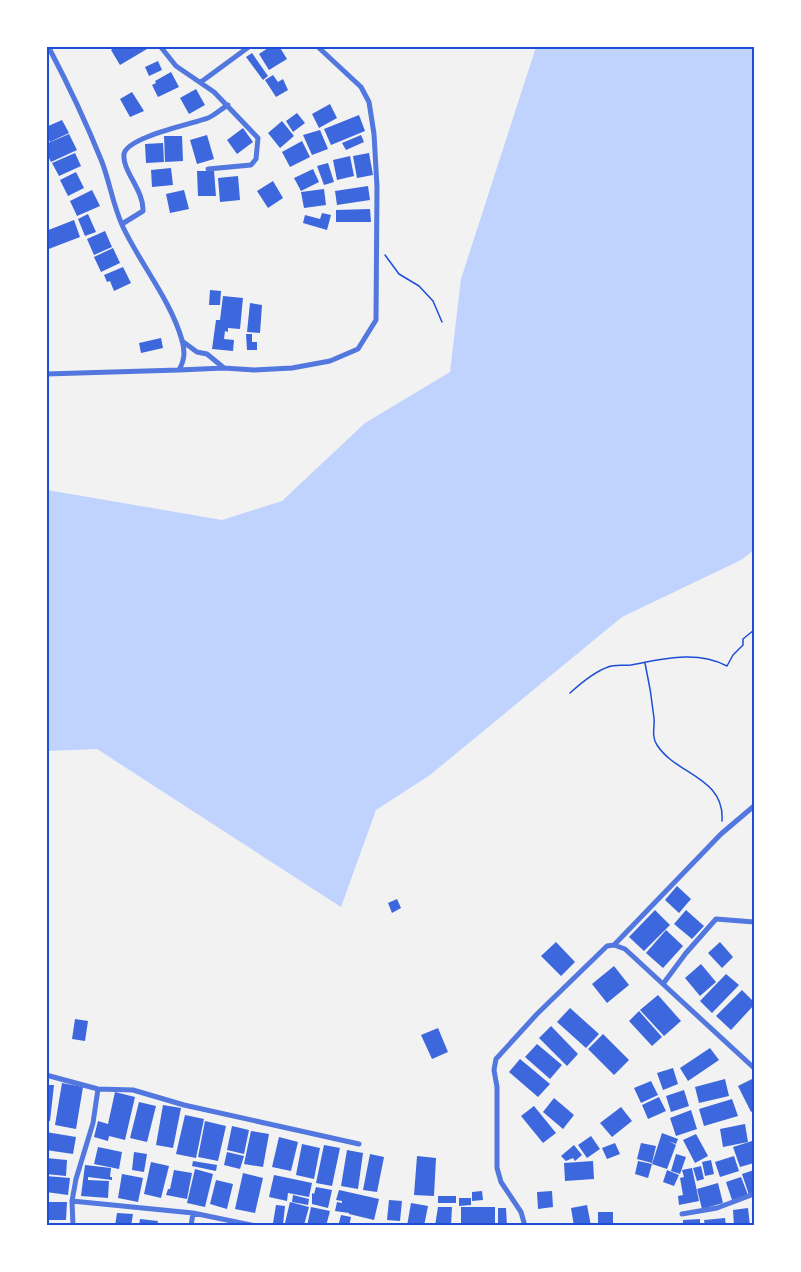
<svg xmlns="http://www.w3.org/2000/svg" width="801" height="1272" font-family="'Nunito Sans',sans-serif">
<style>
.water{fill:#bfd3fe}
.building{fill:#3d67dc}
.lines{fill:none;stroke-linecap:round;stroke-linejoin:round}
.path{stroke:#1d4ed8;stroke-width:1.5}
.minor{stroke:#5277de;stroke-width:5}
.neatline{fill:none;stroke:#1d4ed8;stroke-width:2}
</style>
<rect width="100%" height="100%" fill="#f2f2f2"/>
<path class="water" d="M 536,47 L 754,47 L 754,550 L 741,560 L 622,617 L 430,775 L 376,810 L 341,907 L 97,749 L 47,751 L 47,490 L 222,520 L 282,501 L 365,423 L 450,372 L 461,279 Z"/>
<path class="building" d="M 117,46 L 152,46 L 120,65 L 111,50 Z
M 271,46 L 279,46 L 287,59 L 269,70 L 259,54 Z
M 252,53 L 268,76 L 263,80 L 246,57 Z
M 158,61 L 162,70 L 149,76 L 145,67 Z
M 171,72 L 179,87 L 158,97 L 152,85 L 156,83 L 155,81 Z
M 273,75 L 278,82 L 283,79 L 288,90 L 276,97 L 265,80 Z
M 196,89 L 205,105 L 189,114 L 180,98 Z
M 132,92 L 144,111 L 130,117 L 120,99 Z
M 330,104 L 337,118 L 319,128 L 312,114 Z
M 297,113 L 305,123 L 293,132 L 286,121 Z
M 359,115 L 365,131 L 331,145 L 324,129 Z
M 62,120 L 69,133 L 50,142 L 46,134 L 46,127 Z
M 282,121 L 294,136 L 280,148 L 268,133 Z
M 243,128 L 253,142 L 237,154 L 227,140 Z
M 320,130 L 328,149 L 312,155 L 303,135 Z
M 69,134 L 77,150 L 51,162 L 46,152 L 46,144 Z
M 207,135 L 214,159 L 197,164 L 190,140 Z
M 361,135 L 364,142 L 346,150 L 342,143 Z
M 164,136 L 182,136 L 183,161 L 165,162 Z
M 302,141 L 310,157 L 290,167 L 282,152 Z
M 163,143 L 164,162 L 146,163 L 145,144 Z
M 75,153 L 81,166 L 59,176 L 52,163 Z
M 369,153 L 373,175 L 357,178 L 353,156 Z
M 350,156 L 354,176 L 337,180 L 333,160 Z
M 328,163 L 334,182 L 324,185 L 317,166 Z
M 171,168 L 173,185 L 152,187 L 151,170 Z
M 313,169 L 319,182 L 301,191 L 294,178 Z
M 197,171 L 214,171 L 216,196 L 198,196 Z
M 76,172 L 84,188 L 68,196 L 60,180 Z
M 238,176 L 240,200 L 220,202 L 218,178 Z
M 273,181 L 283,198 L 268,208 L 257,191 Z
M 368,186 L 370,200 L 337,205 L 335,191 Z
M 324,189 L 326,205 L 304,208 L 301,192 Z
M 92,190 L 100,206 L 77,216 L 70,201 Z
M 184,190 L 189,209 L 170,213 L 166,194 Z
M 370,209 L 371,222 L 336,222 L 336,210 Z
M 322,213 L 331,215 L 327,230 L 303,223 L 305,215 L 320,219 Z
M 88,214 L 96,232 L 85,236 L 78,219 Z
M 74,220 L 80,237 L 46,250 L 46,231 Z
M 105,231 L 112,247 L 94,255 L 87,239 Z
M 113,248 L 120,263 L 101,272 L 94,257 Z
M 123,267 L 131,283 L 114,291 L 110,281 L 107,282 L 104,275 Z
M 210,290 L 221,291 L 220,305 L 209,305 Z
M 223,296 L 243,298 L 240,329 L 228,328 L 228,332 L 225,331 L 224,339 L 234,340 L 233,351 L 212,349 L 216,320 L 220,320 Z
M 250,303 L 262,305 L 260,333 L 247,332 Z
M 246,334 L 252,334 L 252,342 L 257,342 L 257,350 L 247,350 Z
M 161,338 L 163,348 L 141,353 L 139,343 Z
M 677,886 L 691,899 L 679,913 L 665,900 Z
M 397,899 L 401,908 L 392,913 L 388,903 Z
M 655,910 L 670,925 L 644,951 L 629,937 Z
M 686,910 L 704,926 L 692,939 L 674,924 Z
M 666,930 L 683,946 L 663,968 L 646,953 Z
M 556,942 L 575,962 L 561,976 L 541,956 Z
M 720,942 L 733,957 L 722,968 L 708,953 Z
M 701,964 L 716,982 L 700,996 L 685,978 Z
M 614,966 L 629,985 L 607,1003 L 592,984 Z
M 726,974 L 739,985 L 712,1013 L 700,1001 Z
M 742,990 L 754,1002 L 754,1005 L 731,1030 L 716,1016 Z
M 658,995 L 681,1021 L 664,1036 L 640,1010 Z
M 570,1008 L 599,1034 L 586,1048 L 557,1022 Z
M 639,1011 L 662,1037 L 652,1046 L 629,1021 Z
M 75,1019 L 88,1021 L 85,1041 L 72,1039 Z
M 551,1026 L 578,1054 L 567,1066 L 539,1038 Z
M 438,1028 L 448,1052 L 432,1059 L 421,1035 Z
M 603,1034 L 629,1060 L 614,1075 L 588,1049 Z
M 537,1044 L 562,1065 L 550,1079 L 525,1057 Z
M 710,1048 L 719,1060 L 688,1081 L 680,1068 Z
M 520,1059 L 550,1084 L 538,1097 L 509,1072 Z
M 673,1068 L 678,1084 L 663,1090 L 657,1073 Z
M 725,1079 L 729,1096 L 699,1103 L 695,1087 Z
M 752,1079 L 754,1084 L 754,1110 L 751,1112 L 738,1086 Z
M 651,1081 L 658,1095 L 641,1103 L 634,1088 Z
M 62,1083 L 83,1087 L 76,1129 L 55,1125 Z
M 46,1085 L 54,1085 L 50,1121 L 46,1121 Z
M 684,1090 L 689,1106 L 671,1112 L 666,1096 Z
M 115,1092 L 135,1097 L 125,1140 L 109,1136 L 108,1141 L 94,1137 L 98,1121 L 108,1124 Z
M 659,1097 L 666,1111 L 648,1119 L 642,1105 Z
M 554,1098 L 574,1115 L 563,1129 L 543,1112 Z
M 732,1099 L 738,1116 L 704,1126 L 699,1109 Z
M 139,1102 L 156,1106 L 147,1142 L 130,1138 Z
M 163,1105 L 181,1108 L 173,1148 L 156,1145 Z
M 534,1106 L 556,1133 L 543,1143 L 521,1116 Z
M 621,1107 L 632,1121 L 612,1137 L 600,1123 Z
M 691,1110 L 697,1129 L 676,1136 L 670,1118 Z
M 185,1115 L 204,1119 L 196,1158 L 176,1154 Z
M 205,1121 L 226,1126 L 218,1161 L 198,1157 Z
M 745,1124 L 748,1142 L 723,1147 L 720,1129 Z
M 232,1126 L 249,1130 L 244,1154 L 227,1150 Z
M 251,1131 L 269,1134 L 263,1167 L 244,1164 Z
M 46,1132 L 76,1137 L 73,1154 L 46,1150 Z
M 662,1133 L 678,1139 L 676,1144 L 669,1141 L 676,1145 L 667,1169 L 652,1164 Z
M 696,1134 L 708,1156 L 695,1163 L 683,1140 Z
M 591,1136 L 600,1149 L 587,1158 L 578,1145 Z
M 279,1137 L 298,1142 L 291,1171 L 272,1167 Z
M 752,1141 L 754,1163 L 740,1167 L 733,1147 Z
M 615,1143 L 620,1154 L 607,1159 L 602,1148 Z
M 641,1143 L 656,1146 L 652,1163 L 637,1159 Z
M 302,1144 L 320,1148 L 314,1179 L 296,1175 Z
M 324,1145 L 340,1148 L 332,1186 L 316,1183 Z
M 574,1145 L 582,1155 L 575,1161 L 573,1158 L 566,1161 L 561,1156 Z
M 98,1147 L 122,1152 L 119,1169 L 94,1164 Z
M 347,1150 L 363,1153 L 358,1189 L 341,1186 Z
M 134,1152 L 147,1154 L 144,1172 L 132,1170 Z
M 227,1152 L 244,1156 L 240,1169 L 224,1165 Z
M 370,1154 L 384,1157 L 377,1192 L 363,1190 Z
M 676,1154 L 686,1157 L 680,1174 L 671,1171 Z
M 417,1156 L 436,1158 L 434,1196 L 414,1195 Z
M 734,1156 L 739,1171 L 720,1177 L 715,1162 Z
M 46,1158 L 67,1160 L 66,1176 L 46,1174 Z
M 711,1160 L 714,1174 L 705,1176 L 702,1162 Z
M 193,1161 L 217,1165 L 216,1171 L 192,1166 Z
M 593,1161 L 594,1179 L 565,1181 L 564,1163 Z
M 638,1161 L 652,1164 L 648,1178 L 635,1174 Z
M 151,1162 L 169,1166 L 161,1198 L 144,1194 Z
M 85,1165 L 111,1168 L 110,1177 L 112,1177 L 112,1180 L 88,1177 L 88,1180 L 109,1181 L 108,1198 L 81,1196 Z
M 701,1166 L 704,1179 L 697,1181 L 693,1168 Z
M 692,1168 L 699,1201 L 679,1205 L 678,1196 L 683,1195 L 680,1178 L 684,1177 L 682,1170 Z
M 195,1169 L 213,1174 L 205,1207 L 187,1203 Z
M 174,1170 L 192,1173 L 187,1199 L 166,1195 L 168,1189 L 170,1189 Z
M 667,1170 L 679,1175 L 674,1186 L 663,1182 Z
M 754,1170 L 754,1193 L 749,1195 L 742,1174 Z
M 243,1173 L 263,1178 L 255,1213 L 235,1209 Z
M 122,1174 L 143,1178 L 138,1202 L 118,1198 Z
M 274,1175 L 312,1183 L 309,1197 L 288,1193 L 287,1201 L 269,1197 Z
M 46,1176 L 70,1178 L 68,1195 L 46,1192 Z
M 741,1177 L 748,1195 L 732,1200 L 726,1182 Z
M 216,1180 L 233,1184 L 227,1209 L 210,1204 Z
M 718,1183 L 723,1203 L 702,1209 L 697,1189 Z
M 316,1187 L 332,1190 L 328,1208 L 312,1204 L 312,1193 L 314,1194 Z
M 339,1190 L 379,1199 L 374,1220 L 349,1214 L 349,1213 L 335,1211 L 337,1202 L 342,1203 L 342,1201 L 336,1200 Z
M 482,1191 L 483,1200 L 472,1201 L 472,1192 Z
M 552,1191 L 553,1207 L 538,1209 L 537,1192 Z
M 293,1195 L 309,1199 L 308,1205 L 292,1202 Z
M 438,1196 L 456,1196 L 456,1203 L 438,1203 Z
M 459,1198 L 471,1198 L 471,1205 L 459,1206 Z
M 389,1200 L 402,1201 L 400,1221 L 387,1220 Z
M 47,1202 L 67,1202 L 66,1220 L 47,1220 Z
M 290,1202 L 309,1207 L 304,1225 L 298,1223 L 297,1226 L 289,1226 L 289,1224 L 285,1223 Z
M 411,1203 L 428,1206 L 424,1226 L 407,1226 Z
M 276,1205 L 285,1206 L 283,1225 L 273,1223 Z
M 587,1205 L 591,1226 L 574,1226 L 571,1208 Z
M 311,1207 L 330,1211 L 326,1226 L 307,1226 Z
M 438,1207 L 452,1207 L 451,1226 L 435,1226 Z
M 461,1207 L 495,1207 L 495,1226 L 461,1226 Z
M 498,1208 L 506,1208 L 507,1226 L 498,1226 Z
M 748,1208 L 750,1226 L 734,1226 L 733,1210 Z
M 598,1212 L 613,1212 L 613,1226 L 598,1226 Z
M 117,1213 L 133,1214 L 131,1226 L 115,1226 Z
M 341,1215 L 351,1217 L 349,1226 L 339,1223 Z
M 725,1218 L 726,1226 L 705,1226 L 704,1220 Z
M 140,1219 L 158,1221 L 157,1226 L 139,1226 Z
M 700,1219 L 700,1226 L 683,1226 L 683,1220 Z"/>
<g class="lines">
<path class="path" d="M 385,255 L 399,274 L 419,286 L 433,301 L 442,322
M 645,663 C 649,681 652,699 654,718 C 655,727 651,736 657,745 C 676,775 725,777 722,821
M 570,693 C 581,683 594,672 608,667 C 615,664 624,666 631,665 C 663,659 697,650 727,666 L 733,655 L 743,645 L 743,639 L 754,630"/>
<path class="minor" d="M 160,46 L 176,66 L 214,92 L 258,138 L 256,159 L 251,165 L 208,169
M 201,82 L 250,46
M 122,224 L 143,211 C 144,190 122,171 124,154 C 127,137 192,124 208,118 C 215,115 221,109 228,105
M 182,341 L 197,352 L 207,354 L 224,368
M 179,370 L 224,368 L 254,370 L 292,368 L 330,361 L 358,349 L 376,320 L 377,187 L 374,134 L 369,102 L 361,87 L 317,46
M 46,374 L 179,370 C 185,359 185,352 182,340 C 170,299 141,265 123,227 C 113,206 110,183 102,162 C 86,122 68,84 48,46
M 614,945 L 625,949 L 754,1068
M 663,984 L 686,953 L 716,919 L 754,922
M 46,1075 L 98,1089 L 133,1090 L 184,1105 L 359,1144
M 72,1201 L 193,1213 L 256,1226
M 682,1214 L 717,1208 L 754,1194
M 73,1226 L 72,1201 L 76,1179 L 93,1123 L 98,1089
M 191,1226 L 193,1213
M 525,1226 L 521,1212 L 501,1182 L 497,1168 L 497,1087 L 494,1070 L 496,1059 L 537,1014 L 607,946 L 614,945 L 721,834 L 754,806"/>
</g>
<rect width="801" height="1272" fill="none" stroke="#ffffff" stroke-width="96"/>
<rect x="48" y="48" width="705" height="1176" class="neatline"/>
</svg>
